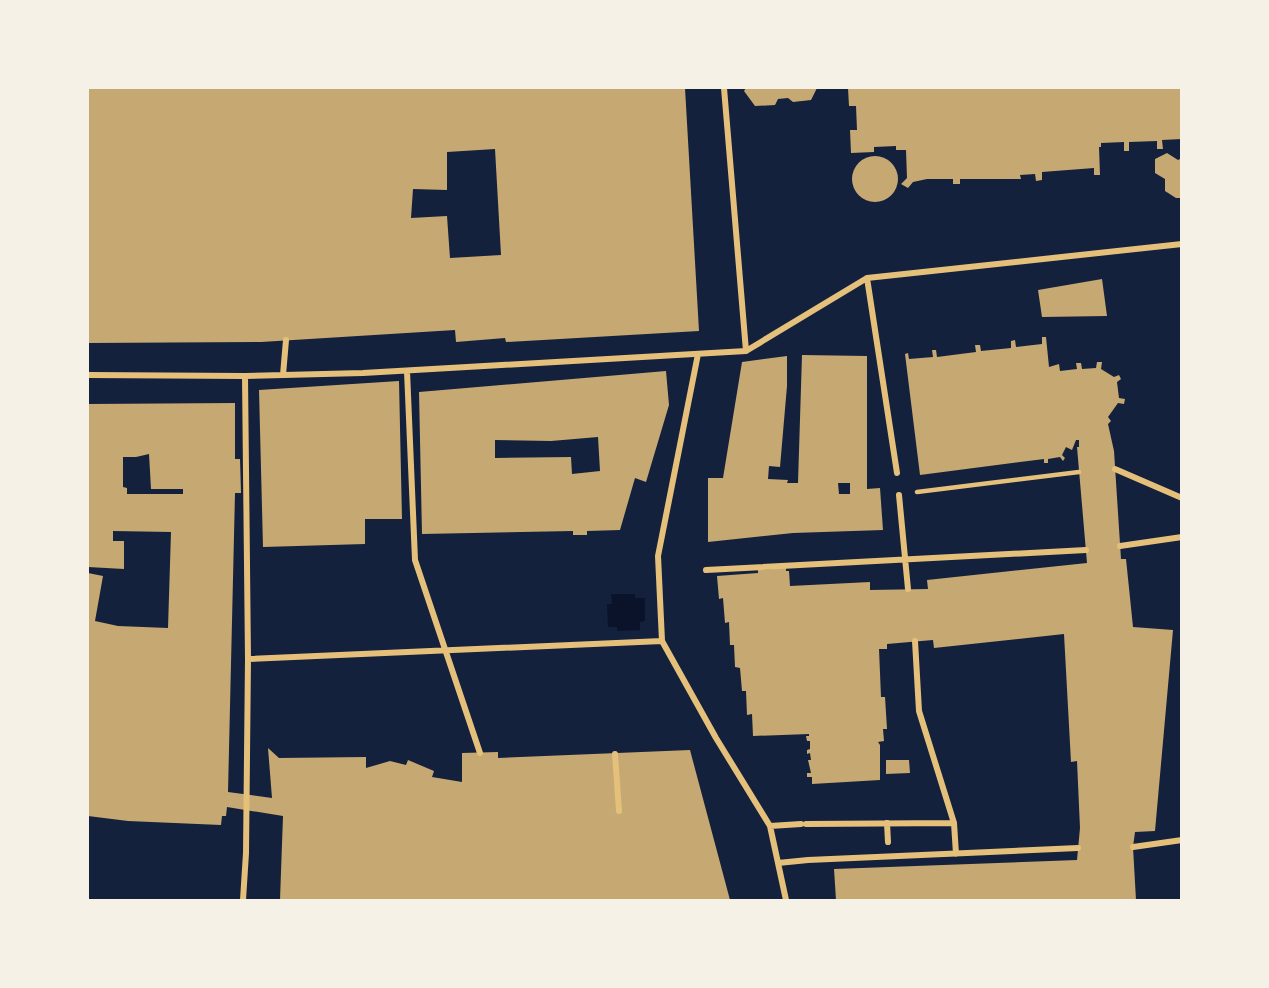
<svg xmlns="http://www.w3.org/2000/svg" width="1269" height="988" font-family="Lora,serif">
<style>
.water{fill:#0b132b}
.building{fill:#c6a872;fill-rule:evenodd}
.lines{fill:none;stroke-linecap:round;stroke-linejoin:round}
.path{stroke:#e5c07b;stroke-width:4.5}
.pedestrian{stroke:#e5c07b;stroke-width:6}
</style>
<rect width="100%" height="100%" fill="#14213d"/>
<path class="water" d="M 611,594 L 635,594 L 635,598 L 645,598 L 645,621 L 640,622 L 640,630 L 617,631 L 617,627 L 608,627 L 607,604 L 612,604 Z"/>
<path class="building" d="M 88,88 L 685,88 L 699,331 L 506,342 L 505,338 L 456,342 L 455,330 L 261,342 L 88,343 ZM 495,149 L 501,255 L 450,258 L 447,216 L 411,218 L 413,189 L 447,190 L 447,152 Z
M 746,88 L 817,88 L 811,100 L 793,102 L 788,98 L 778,99 L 775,105 L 755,106 L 744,91 Z
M 848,88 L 1182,88 L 1182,139 L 1162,140 L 1163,149 L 1157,149 L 1157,141 L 1129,142 L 1129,151 L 1124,151 L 1124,142 L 1101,143 L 1101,147 L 1099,147 L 1100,175 L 1094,175 L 1094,168 L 1042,172 L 1042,180 L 1036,181 L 1035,174 L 1020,175 L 1021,179 L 960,179 L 960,184 L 953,184 L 953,179 L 927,179 L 913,182 L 908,188 L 901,184 L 907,178 L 906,150 L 896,150 L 896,146 L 874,147 L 874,152 L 851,153 L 850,130 L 857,130 L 856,106 L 849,106 Z
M 1167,153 L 1178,160 L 1182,158 L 1182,198 L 1176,198 L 1165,191 L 1165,179 L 1155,173 L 1155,159 Z
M852 179a23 23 0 1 1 46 0a23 23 0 1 1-46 0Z
M 1102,279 L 1107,316 L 1042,317 L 1038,290 Z
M 1042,337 L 1046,337 L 1049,367 L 1059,364 L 1060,371 L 1077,369 L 1076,363 L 1081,363 L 1082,369 L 1096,368 L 1097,362 L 1102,362 L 1101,369 L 1114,377 L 1119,375 L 1121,379 L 1117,382 L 1119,398 L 1125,399 L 1124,404 L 1118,403 L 1108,417 L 1111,421 L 1108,424 L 1114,451 L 1121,559 L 1126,559 L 1133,627 L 1173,630 L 1155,831 L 1135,832 L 1133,847 L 1136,900 L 836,900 L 834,869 L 1077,860 L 1080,828 L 1077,761 L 1071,762 L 1064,634 L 934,648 L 933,640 L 887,644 L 887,649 L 879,649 L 881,697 L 885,697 L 887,729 L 883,729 L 884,741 L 878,742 L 880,745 L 880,780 L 812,784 L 812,777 L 807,777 L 807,773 L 811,773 L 808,760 L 811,760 L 810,753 L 807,754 L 807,750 L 810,749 L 810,741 L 807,741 L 806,736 L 809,736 L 809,734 L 753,736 L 752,714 L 747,715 L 746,691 L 742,691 L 740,668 L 735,667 L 734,645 L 730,645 L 729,622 L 725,623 L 723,598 L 719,599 L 717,576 L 758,573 L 758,570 L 786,568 L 786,571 L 789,571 L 790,586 L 870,582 L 870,590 L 928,589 L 927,580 L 1087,563 L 1077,447 L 1079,447 L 1079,440 L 1076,440 L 1072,450 L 1066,447 L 1062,455 L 1065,458 L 1063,461 L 1060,457 L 1048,459 L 1048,463 L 1044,463 L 1044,459 L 920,475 L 905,354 L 908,353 L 909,359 L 933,357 L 932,350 L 936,350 L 937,357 L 976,352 L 975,345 L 980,345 L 981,351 L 1011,348 L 1011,341 L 1015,340 L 1016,347 L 1042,344 Z
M 802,355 L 867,356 L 867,489 L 880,488 L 883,530 L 793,533 L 708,542 L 708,478 L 723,478 L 742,362 L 787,356 L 787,386 L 780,467 L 769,466 L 768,479 L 788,480 L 787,483 L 798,483 ZM 838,483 L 850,483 L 850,494 L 839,494 Z
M 666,371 L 669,405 L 646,482 L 635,478 L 620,530 L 587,531 L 587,535 L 573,535 L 573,531 L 422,534 L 419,392 ZM 598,437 L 600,471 L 572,474 L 571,457 L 495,458 L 495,440 L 551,441 Z
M 399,381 L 402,519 L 365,519 L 365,544 L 263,547 L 259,390 Z
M 235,403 L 235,459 L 240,459 L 241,493 L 235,493 L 228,792 L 272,798 L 268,748 L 279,758 L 366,757 L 366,768 L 390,761 L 406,765 L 408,760 L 434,771 L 432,777 L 462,782 L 462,753 L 498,752 L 498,758 L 690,750 L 730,900 L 280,900 L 283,816 L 227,807 L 226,816 L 222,816 L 221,825 L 128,821 L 88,816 L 88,573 L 103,576 L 95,621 L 118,626 L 168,628 L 171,532 L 113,531 L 113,541 L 124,541 L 124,569 L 88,567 L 88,404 ZM 149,454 L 151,489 L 183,489 L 183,494 L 127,494 L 127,488 L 123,487 L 123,457 L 136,457 Z
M 886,760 L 909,760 L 910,773 L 886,774 Z"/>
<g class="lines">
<path class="path" d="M 917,492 L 1079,472"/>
<path class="pedestrian" d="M 724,88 L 746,351
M 867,278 L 897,473
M 698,354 L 658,556 L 662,641 L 716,738 L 770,826 L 786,900
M 407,371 L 415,560 L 480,753
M 88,375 L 245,376 L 363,373 L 746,351 L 867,278 L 1182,244
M 283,375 L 286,340
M 245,376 L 248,659 L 662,641
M 1115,469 L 1182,498
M 899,495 L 908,589
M 1120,546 L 1182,537
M 706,570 L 1086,550
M 915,641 L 919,711 L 954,823 L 956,854
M 615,754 L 619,811
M 887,823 L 888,842
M 806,824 L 954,823
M 770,826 L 801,824
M 1133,847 L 1182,840
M 778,863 L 808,860 L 1078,848
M 243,900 L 246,853 L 248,659"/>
</g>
<rect width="1269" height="988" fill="none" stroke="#f6f1e7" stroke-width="178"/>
</svg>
